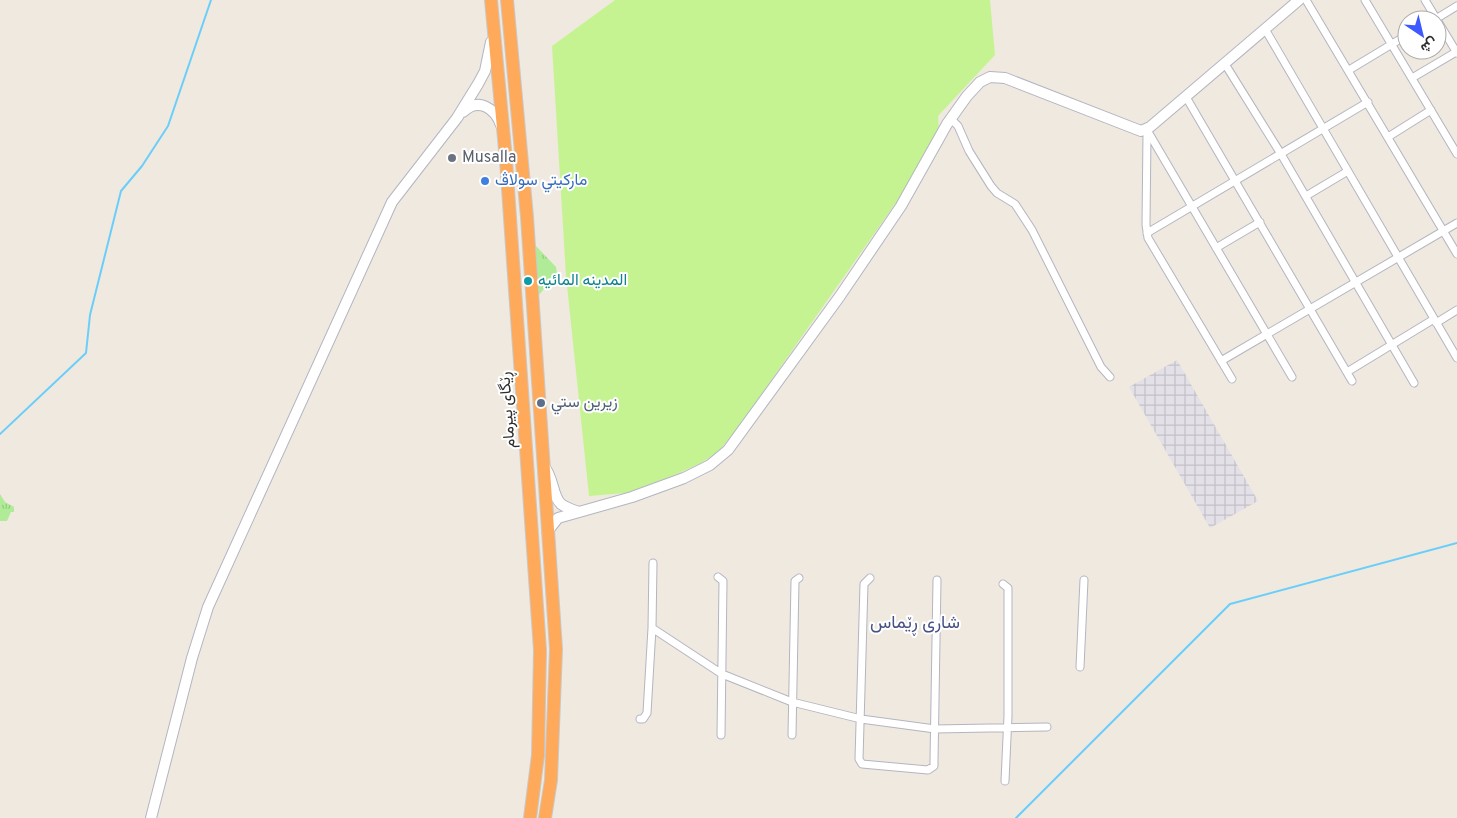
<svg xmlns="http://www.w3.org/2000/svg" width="1457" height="818" font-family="Overpass,Vazirmatn,sans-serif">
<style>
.industrial{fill:url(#industrial-grid)}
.park{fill:url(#park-tufts)}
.pitch{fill:#c6f392}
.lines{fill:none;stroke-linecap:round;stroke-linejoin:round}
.stream{stroke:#6acefa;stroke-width:2}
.street-casing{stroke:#b3b5c2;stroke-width:9}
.secondary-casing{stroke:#b3b5c2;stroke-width:12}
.highway-casing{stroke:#c9c9c9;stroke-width:14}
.street{stroke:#fff;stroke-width:7}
.secondary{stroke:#fff;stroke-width:10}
.highway{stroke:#ffa95b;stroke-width:12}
.worship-dot{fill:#6b7280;stroke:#fff;stroke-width:2}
.shop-dot{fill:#3f7fe0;stroke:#fff;stroke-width:2}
.culture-dot{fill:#0f9aa8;stroke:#fff;stroke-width:2}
.service-dot{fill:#5c6f8a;stroke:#fff;stroke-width:2}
.labels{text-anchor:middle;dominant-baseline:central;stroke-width:4;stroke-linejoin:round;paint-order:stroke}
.worship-label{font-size:16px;fill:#5b616d;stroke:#fff;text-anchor:start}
.shop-label{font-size:16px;fill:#366cbe;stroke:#fff;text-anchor:start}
.culture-label{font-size:16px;fill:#0d838f;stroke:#fff;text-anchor:start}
.service-label{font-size:16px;fill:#4e5e75;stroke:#fff;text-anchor:start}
.street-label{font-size:16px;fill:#2e2e2e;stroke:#fff}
.neighbourhood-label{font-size:18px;fill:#485184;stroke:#fff}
</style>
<defs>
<pattern id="industrial-grid" width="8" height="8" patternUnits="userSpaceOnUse" patternTransform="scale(1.25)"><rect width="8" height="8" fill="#e3e0e8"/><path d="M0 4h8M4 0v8" fill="none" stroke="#c3c0c7"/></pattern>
<pattern id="park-tufts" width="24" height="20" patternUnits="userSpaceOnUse" patternTransform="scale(1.25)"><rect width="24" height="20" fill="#b0eb97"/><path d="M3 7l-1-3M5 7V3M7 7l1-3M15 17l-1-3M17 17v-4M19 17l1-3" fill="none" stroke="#98ca82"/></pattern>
</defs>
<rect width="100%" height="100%" fill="#f0e9df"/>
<path class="industrial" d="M 1177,360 L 1258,501 L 1210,528 L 1129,387 Z"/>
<path class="park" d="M 535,245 L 556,267 L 557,273 L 538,296 Z
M 0,494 L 5,502 L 14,507 L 14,512 L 11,512 L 7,521 L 0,521 Z"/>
<path class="pitch" d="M 615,0 L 990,0 L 995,55 L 938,116 L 939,132 L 900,197 L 734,433 L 717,453 L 701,463 L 668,478 L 626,493 L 589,496 L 566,276 L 552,46 Z"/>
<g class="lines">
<path class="stream" d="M 0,434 L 86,353 L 90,315 L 121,191 L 142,166 L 168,126 L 211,0
M 1016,818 L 1230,604 L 1457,543"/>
<defs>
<path id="street" d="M 1306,0 L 1457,254
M 1365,0 L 1457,154
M 1425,0 L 1457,53
M 1434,20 L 1457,6
M 1265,29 L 1457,358
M 1225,64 L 1281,154 L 1414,383
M 1349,70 L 1407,35
M 1412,78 L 1456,52
M 1186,97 L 1352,381
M 951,119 L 958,126 L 969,151 L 991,186 L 997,193 L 1015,204 L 1032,230 L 1101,367 L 1110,377
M 1147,130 L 1292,377
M 1147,133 L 1146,225 L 1148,238 L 1232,379
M 1388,137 L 1431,110
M 1306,196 L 1348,171
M 1147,233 L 1368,102
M 1216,248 L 1260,222
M 1436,323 L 1457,310
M 1221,361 L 1457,223
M 1347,372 L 1434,319
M 653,563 L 652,628 L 722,674 L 792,702 L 861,719 L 935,729 L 1047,727
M 718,577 L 723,581 L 721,735
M 870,578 L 864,584 L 859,759 L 862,764 L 928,770 L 934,766 L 934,761 L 937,580
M 1003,584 L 1008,588 L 1008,716 L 1005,781
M 1080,667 L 1084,580
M 640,719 L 643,719 L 647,713 L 652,628
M 792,735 L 795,581 L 799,578"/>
<path id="secondary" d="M 463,112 C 478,97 495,108 501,125
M 543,465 C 554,477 552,496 561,504 C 566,508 573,510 579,512
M 547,532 L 558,518 L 632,497 L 684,478 L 710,465 L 728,450 L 840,296 L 901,206 L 947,124 L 967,96 L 980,82 L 990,77 L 1005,78 L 1141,131 L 1150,127 L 1299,0
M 151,818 L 192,658 L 208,607 L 392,202 L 457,118 L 478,84 L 485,71 L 491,42"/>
<path id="highway" d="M 491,0 L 506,160 L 540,650 L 538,755 L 530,818
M 507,0 L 527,217 L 556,649 L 551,780 L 545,818"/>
</defs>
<use href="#street" class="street-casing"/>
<use href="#secondary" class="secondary-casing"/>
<use href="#highway" class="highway-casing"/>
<use href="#street" class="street"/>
<use href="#secondary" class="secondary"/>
<use href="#highway" class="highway"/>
</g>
<circle class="worship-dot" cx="452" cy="158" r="5"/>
<circle class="shop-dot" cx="485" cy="181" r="5"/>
<circle class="culture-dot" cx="528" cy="281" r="5"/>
<circle class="service-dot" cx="541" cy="403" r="5"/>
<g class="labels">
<g class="worship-label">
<text x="462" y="158">Musalla</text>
</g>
<g class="shop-label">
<text x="495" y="181">ماركيتي سولاڤ</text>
</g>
<g class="culture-label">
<text x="538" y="281">المدينه المائيه</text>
</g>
<g class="service-label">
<text x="551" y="403">زيرين ستي</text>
</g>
<g class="street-label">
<text transform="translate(508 410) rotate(-94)">ڕێگای پیرمام</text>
</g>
<g class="neighbourhood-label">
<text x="915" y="623">شاری ڕێماس</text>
</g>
</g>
<g transform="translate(1422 35) rotate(145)"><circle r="24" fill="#ffffff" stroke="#ababab"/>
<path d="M0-4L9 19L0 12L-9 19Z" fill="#3d59ff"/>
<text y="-8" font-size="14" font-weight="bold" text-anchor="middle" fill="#2e2e2e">ش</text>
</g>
</svg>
